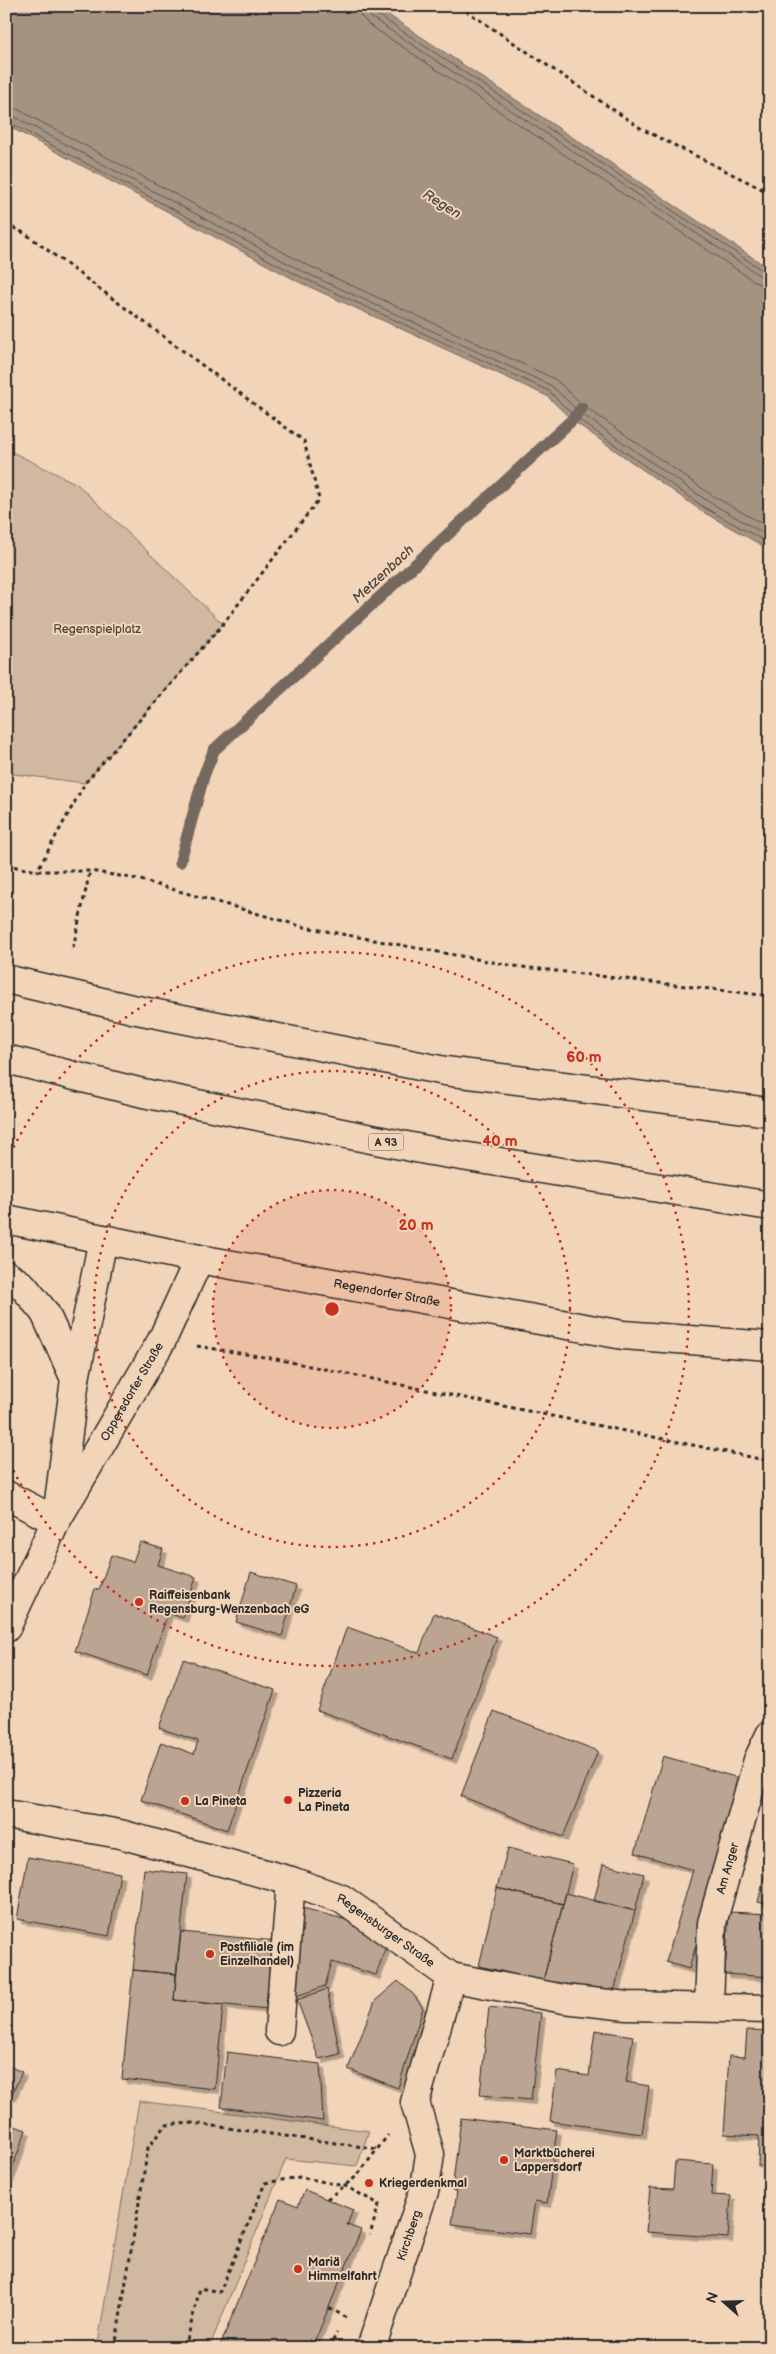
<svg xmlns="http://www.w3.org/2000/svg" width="776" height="2354" font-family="'Balsamiq Sans',sans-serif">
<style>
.green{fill:#d1b8a0;stroke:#7e7266}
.water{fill:#a59382;stroke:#74695f}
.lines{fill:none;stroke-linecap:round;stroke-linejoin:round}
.shore{stroke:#5c554e;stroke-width:1}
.stream{stroke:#74695f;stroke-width:12}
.building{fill:#bba491;stroke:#2b2b2b;filter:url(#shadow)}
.minor-casing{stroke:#2b2b2b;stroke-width:31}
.highway-casing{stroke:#2b2b2b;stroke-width:31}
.path{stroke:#2b2b2b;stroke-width:3;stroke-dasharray:4 4;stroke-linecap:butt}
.minor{stroke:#f2d4b8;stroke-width:28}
.highway{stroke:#f2d4b8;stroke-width:28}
.ring{fill:none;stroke:#c8321e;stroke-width:2.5;stroke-dasharray:2.5 5}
.poi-dot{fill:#c8321e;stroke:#f2d4b8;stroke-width:2}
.labels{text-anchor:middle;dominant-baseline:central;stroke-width:4;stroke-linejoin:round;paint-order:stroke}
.shield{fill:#f2d4b8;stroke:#675e55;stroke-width:1}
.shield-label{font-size:11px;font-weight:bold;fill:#2b2b2b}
.park-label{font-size:12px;fill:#4c4742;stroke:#f2d4b8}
.street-label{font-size:12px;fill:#2b2b2b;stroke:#f2d4b8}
.poi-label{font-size:12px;font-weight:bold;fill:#2b2b2b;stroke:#f2d4b8;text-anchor:start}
.water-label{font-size:14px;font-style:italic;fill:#4a4541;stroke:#f2d4b8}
.centre{fill:#c8321e;stroke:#f2d4b8;stroke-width:2.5}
.ring-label{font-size:15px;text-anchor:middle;font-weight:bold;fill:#c8321e;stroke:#f2d4b8;stroke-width:4;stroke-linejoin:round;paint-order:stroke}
</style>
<defs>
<filter id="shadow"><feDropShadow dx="4.5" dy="4.5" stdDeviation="0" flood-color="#0004"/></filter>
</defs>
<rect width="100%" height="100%" fill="#f2d4b8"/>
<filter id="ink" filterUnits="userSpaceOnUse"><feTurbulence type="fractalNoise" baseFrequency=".02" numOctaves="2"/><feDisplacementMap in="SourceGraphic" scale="10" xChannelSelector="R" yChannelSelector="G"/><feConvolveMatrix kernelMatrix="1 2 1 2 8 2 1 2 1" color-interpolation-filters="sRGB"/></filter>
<g filter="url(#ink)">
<path class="green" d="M 6,449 L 77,484 L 223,624 L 85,783 L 6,773 Z
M 139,2101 L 369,2131 L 357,2166 L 286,2159 L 209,2348 L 97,2348 Z"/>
<path class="water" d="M 6,6 L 375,6 L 770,269 L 770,550 L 703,512 L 572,420 L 547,396 L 299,282 L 6,125 Z"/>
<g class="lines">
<path class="shore" d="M 359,6 L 361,16 L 368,24 L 757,283 L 770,287
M 366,6 L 367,13 L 372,18 L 762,277 L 770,279
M 373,6 L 375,13 L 765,272 L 770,273
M 6,107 L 17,109 L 307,265 L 555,379 L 584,406 L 713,496 L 770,528
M 6,115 L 13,116 L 304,272 L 552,386 L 579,412 L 709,502 L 770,537
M 6,121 L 301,277 L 549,391 L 575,417 L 705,508 L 770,544"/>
<path class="stream" d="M 180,862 L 204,775 L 214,750 L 572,420 L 582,408"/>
</g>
<path class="building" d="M 140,1542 L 163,1549 L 158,1565 L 196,1577 L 183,1618 L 168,1613 L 147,1675 L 75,1651 L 95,1589 L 99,1590 L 111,1555 L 133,1562 Z
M 251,1572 L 296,1586 L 282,1636 L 236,1622 Z
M 434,1613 L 497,1637 L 452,1759 L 317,1710 L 347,1627 L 419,1653 Z
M 183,1659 L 275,1690 L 227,1830 L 141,1800 L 161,1742 L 194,1754 L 198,1741 L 159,1728 Z
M 494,1711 L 598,1751 L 563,1837 L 461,1796 Z
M 663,1756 L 745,1780 L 689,1969 L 666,1962 L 693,1870 L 635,1853 Z
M 508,1848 L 573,1864 L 563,1904 L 497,1888 Z
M 28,1857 L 120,1873 L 109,1936 L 17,1919 Z
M 769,1858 L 770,1858 L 770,1905 L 758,1902 Z
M 603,1864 L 644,1874 L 635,1911 L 594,1901 Z
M 144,1869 L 187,1874 L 176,1974 L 133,1970 Z
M 497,1888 L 563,1904 L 543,1981 L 479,1966 Z
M 566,1893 L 635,1911 L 612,1999 L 543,1981 Z
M 296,1906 L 347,1920 L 386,1946 L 376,1975 L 332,1962 L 325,1986 L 279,2002 Z
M 729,1912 L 770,1914 L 770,1977 L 725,1974 Z
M 181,1932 L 286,1942 L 278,2010 L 174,2000 Z
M 133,1970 L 176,1974 L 174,2000 L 223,2005 L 215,2089 L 122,2079 Z
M 398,1981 L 413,1994 L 423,2008 L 398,2088 L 348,2069 L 375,2001 Z
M 327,1989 L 340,2054 L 319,2059 L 297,2000 Z
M 489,2007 L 541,2013 L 531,2100 L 480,2095 Z
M 595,2030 L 633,2036 L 626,2082 L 649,2086 L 642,2134 L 550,2121 L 557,2071 L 589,2076 Z
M 747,2030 L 770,2031 L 770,2166 L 758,2166 L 759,2136 L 724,2134 L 729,2056 L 745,2057 Z
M 227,2052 L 320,2064 L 323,2121 L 221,2107 Z
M 6,2065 L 22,2072 L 11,2096 L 6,2094 Z
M 461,2118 L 557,2130 L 547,2203 L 535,2201 L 530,2234 L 452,2224 L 457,2191 L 452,2190 Z
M 6,2123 L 26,2130 L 6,2186 Z
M 675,2161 L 713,2164 L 711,2195 L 731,2196 L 728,2238 L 646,2232 L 650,2188 L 673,2189 Z
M 305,2190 L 353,2210 L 347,2225 L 361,2230 L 312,2348 L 219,2348 L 280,2199 L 298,2206 Z
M 451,2341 L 469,2348 L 448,2348 Z"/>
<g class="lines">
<defs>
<g id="minor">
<path id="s1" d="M 6,1219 L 199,1259 L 623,1335 L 770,1346"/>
<path d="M 6,1275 L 23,1286 L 45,1313 L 75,1379"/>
<path d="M 6,1495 L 56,1521"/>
<path d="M 58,1509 L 75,1379 L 103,1239"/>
<path id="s2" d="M 6,1628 L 56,1521 L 162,1340 L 199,1259"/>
<path id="s3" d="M 6,1814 L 120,1834 L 291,1881 L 342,1899 L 451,1977 L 564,1999 L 627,2006 L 770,2009"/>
<path id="s4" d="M 709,2006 L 712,1923 L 758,1760 L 770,1735"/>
<path d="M 279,2031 L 291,1881"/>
<path id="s5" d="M 371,2348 L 425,2188 L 430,2154 L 415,2102 L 451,1977"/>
</g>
<path id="highway" d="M 6,979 L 132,1009 L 445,1071 L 770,1112
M 6,1059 L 143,1093 L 431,1151 L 770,1206"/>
</defs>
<use href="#minor" class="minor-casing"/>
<use href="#highway" class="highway-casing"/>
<path class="path" d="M 459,6 L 642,129 L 770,193
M 6,224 L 26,234 L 304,441 L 319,499 L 223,624 L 85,783 L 37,871
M 6,865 L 37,871 L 90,871 L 137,879 L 304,927 L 514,966 L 770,996
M 73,948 L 90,871
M 197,1346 L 276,1359 L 770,1461
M 327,2199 L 357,2176 L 388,2135
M 329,2308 L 346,2317
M 115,2348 L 148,2148 L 165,2125 L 192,2123 L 378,2149
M 185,2348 L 200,2288 L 220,2292 L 265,2183 L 299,2177 L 345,2186 L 379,2204 L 370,2235
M 329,2348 L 337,2333"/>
<use href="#minor" class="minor"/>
<use href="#highway" class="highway"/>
</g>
</g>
<circle cx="332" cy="1309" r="119" fill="#c8321e" fill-opacity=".12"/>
<g class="ring">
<circle cx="332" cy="1309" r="119"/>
<circle cx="332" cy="1309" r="238"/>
<path d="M7 1161A357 357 0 1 1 7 1457"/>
</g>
<g class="poi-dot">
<circle cx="139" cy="1602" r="5"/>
<circle cx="288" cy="1800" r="5"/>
<circle cx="185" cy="1801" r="5"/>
<circle cx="210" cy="1954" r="5"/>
<circle cx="504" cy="2160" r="5"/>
<circle cx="369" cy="2183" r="5"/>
<circle cx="298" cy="2269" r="5"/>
</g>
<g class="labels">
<rect class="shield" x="368.5" y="1133.5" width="35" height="17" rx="4"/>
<g class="shield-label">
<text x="386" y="1142">A 93</text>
</g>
<g class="park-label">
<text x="97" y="629">Regenspielplatz</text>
</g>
<g class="street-label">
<text stroke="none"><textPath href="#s1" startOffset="388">Regendorfer Straße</textPath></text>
<text stroke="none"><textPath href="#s2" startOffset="268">Oppersdorfer Straße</textPath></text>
<text stroke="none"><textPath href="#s4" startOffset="140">Am Anger</textPath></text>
<text stroke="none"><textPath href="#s3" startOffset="401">Regensburger Straße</textPath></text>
<text stroke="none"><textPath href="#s5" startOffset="119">Kirchberg</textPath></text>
</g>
<g class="poi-label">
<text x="149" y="1595">Raiffeisenbank<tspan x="149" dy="14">Regensburg-Wenzenbach eG</tspan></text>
<text x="298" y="1793">Pizzeria<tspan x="298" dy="14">La Pineta</tspan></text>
<text x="195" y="1801">La Pineta</text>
<text x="220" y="1947">Postfiliale (im<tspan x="220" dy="14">Einzelhandel)</tspan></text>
<text x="514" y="2153">Marktbücherei<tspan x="514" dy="14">Lappersdorf</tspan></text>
<text x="379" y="2183">Kriegerdenkmal</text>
<text x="308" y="2262">Mariä<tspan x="308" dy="14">Himmelfahrt</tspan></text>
</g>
<g class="water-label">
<text transform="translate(442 204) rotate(32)">Regen</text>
<text transform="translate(383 574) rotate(-43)">Metzenbach</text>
</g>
</g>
<circle cx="332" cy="1309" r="8" class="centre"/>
<g class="ring-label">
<text x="584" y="1062">60 m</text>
<text x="500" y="1146">40 m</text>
<text x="416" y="1230">20 m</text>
</g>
<rect width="776" height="2354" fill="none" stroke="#f2d4b8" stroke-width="25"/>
<rect x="12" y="12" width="751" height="2329" fill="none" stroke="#2b2b2b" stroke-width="2" filter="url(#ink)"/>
<g transform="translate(724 2302) rotate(290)" stroke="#f2d4b8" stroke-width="4" paint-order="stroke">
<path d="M0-4L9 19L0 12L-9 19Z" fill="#2b2b2b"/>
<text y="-8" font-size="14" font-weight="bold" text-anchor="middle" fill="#2b2b2b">N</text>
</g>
</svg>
